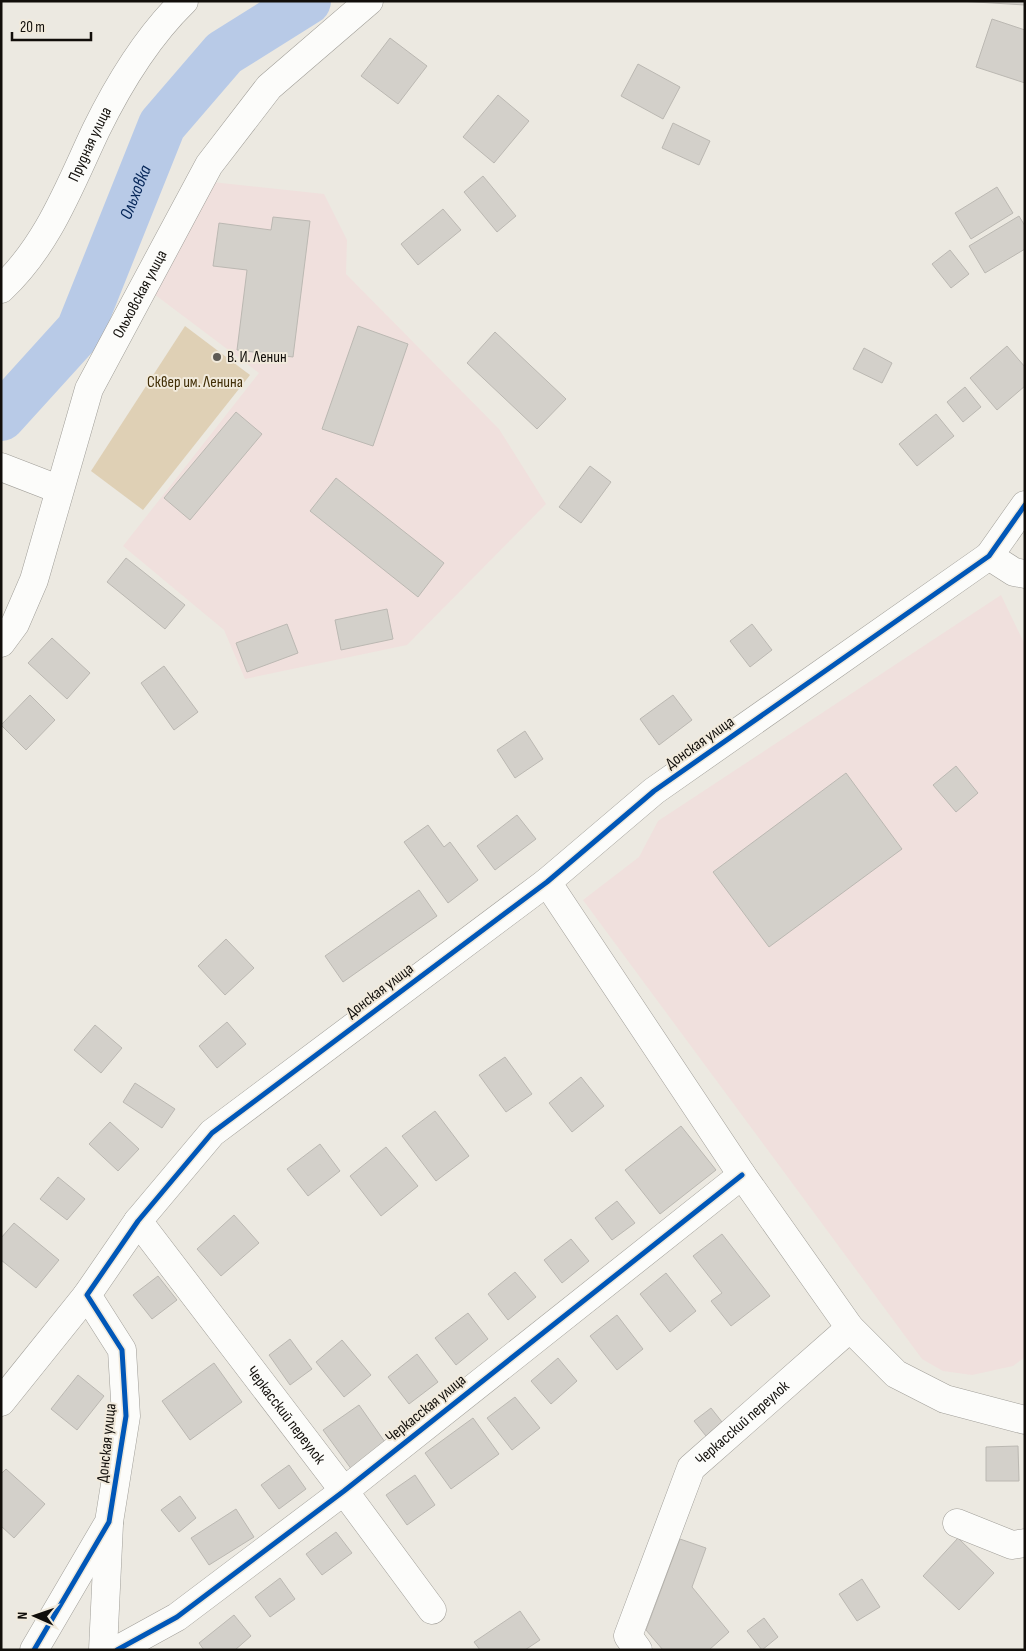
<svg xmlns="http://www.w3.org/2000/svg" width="1026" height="1651" font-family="'Sofia Sans Condensed',sans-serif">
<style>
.industrial{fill:#f0e0dd}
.green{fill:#dfd0b5}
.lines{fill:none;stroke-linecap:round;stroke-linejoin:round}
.river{stroke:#b8cae7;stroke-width:48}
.building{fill:#d3d0ca;stroke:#bbb8b2}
.minor-casing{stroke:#a09e98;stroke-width:29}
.minor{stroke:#fcfcfa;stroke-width:28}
.cycleway-casing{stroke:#f1eadc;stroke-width:8}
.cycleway{stroke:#0057b8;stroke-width:5}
.poi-dot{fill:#5e5b55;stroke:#f1eadc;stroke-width:2}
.labels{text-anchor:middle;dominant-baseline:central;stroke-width:4;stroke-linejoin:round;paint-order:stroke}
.street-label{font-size:16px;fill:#110e0a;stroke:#f1eadc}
.poi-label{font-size:16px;fill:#110e0a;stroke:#f1eadc;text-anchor:start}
.park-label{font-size:16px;fill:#422f07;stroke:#f1eadc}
.water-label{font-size:18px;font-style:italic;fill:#052659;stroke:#f1eadc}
</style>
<rect width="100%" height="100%" fill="#ece9e1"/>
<path class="industrial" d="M 212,182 L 324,194 L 347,240 L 346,274 L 499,429 L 546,504 L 407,645 L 245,679 L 224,630 L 123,546 L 259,373 L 154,294 Z
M 1001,595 L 1025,645 L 1025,1357 L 1013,1366 L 972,1375 L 943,1371 L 922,1359 L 583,900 L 639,857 L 658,821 Z"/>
<path class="green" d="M 185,326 L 250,375 L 143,510 L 91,471 Z"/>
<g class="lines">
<path class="river" id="s1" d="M 1,417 L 80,330 L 162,125 L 224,53 L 307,1"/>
</g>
<path class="building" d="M 959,1 L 1025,1 L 1025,5 Z
M 992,19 L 1025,30 L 1025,83 L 976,67 Z
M 390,38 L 427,66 L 398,104 L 361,76 Z
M 638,64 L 680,87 L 663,119 L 621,96 Z
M 498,95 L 529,121 L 494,163 L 463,137 Z
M 673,123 L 710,141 L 699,165 L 662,148 Z
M 483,176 L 516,216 L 497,232 L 464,192 Z
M 997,187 L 1013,213 L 971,239 L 955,213 Z
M 443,209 L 461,230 L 418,265 L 401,244 Z
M 1019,216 L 1025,226 L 1025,249 L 985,273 L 969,246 Z
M 273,217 L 310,221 L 293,357 L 237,350 L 247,270 L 213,266 L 219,223 L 271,230 Z
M 950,250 L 969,274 L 951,288 L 932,264 Z
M 358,326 L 408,344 L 373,446 L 322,429 Z
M 495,332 L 566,399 L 537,429 L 467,363 Z
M 1007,346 L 1025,367 L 1025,386 L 997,410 L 970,378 Z
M 864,348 L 892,363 L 882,383 L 853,369 Z
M 965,387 L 981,407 L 963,422 L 947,402 Z
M 236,412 L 262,434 L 190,520 L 164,498 Z
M 936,414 L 954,436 L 917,466 L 899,444 Z
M 590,466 L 611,482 L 581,523 L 559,507 Z
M 336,478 L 444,563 L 418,597 L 310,511 Z
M 126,558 L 185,605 L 165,629 L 107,582 Z
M 387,609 L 393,639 L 341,650 L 335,620 Z
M 287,624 L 298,653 L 247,672 L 236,643 Z
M 752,624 L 772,650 L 750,667 L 730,641 Z
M 52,638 L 90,673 L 67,699 L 28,663 Z
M 164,666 L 198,712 L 174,730 L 141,683 Z
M 30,695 L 55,720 L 26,750 L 1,725 Z
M 673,695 L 692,720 L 659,745 L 640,719 Z
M 525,731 L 543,759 L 515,778 L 497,750 Z
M 956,766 L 978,793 L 956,812 L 933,785 Z
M 846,773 L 902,849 L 769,947 L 713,872 Z
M 517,815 L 536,839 L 495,870 L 477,846 Z
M 428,825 L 444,847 L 450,842 L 478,880 L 448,903 L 404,842 Z
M 419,890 L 437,916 L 343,982 L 325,956 Z
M 226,939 L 254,968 L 225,995 L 198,966 Z
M 227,1022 L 246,1044 L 217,1068 L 199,1046 Z
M 95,1025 L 122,1048 L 101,1073 L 74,1050 Z
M 505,1057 L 532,1094 L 506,1112 L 479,1075 Z
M 581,1077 L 604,1106 L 572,1132 L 549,1103 Z
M 135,1083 L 175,1109 L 162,1128 L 123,1102 Z
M 435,1111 L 469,1156 L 436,1181 L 402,1136 Z
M 110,1122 L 139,1149 L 118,1171 L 89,1144 Z
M 681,1126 L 716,1170 L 660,1214 L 625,1170 Z
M 320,1144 L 340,1171 L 308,1196 L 287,1169 Z
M 386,1147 L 418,1186 L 381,1216 L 350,1176 Z
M 58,1177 L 85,1199 L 67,1220 L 40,1199 Z
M 617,1201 L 635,1223 L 612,1240 L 595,1218 Z
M 234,1215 L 259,1243 L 221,1276 L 197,1249 Z
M 14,1223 L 59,1260 L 36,1288 L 1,1260 L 1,1238 Z
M 722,1234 L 770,1296 L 731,1326 L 711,1301 L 722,1293 L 693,1256 Z
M 571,1239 L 589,1261 L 562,1283 L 544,1260 Z
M 515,1272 L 536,1297 L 508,1320 L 488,1294 Z
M 666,1273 L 696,1311 L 670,1332 L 640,1294 Z
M 158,1276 L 177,1300 L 152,1319 L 133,1295 Z
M 468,1313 L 488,1339 L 456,1365 L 435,1338 Z
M 617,1315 L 643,1349 L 617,1370 L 590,1336 Z
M 290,1339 L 312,1369 L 290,1385 L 269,1355 Z
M 342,1340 L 371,1375 L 344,1397 L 316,1362 Z
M 417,1354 L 438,1382 L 409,1404 L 388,1377 Z
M 558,1358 L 577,1381 L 551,1404 L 531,1381 Z
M 214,1363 L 242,1402 L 190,1440 L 162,1401 Z
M 78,1375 L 104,1396 L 77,1430 L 51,1409 Z
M 515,1397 L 540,1428 L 512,1450 L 487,1418 Z
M 359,1405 L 387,1445 L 352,1470 L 323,1430 Z
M 711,1408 L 722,1422 L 706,1436 L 694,1421 Z
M 473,1418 L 499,1454 L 451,1489 L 425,1453 Z
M 1018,1446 L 1019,1481 L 986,1481 L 986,1447 Z
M 289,1465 L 306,1489 L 279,1509 L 261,1485 Z
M 6,1469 L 45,1504 L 14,1538 L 1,1526 L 1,1474 Z
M 415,1475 L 435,1505 L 407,1525 L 386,1495 Z
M 180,1496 L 196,1518 L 179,1532 L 161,1510 Z
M 236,1509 L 254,1537 L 209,1565 L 191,1538 Z
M 336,1532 L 352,1553 L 322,1575 L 306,1554 Z
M 958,1538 L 994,1573 L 959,1610 L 923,1576 Z
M 680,1539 L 706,1548 L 692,1587 L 729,1632 L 709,1650 L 663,1650 L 646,1630 Z
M 280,1578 L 295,1599 L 270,1617 L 255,1597 Z
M 862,1579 L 880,1607 L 857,1621 L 839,1594 Z
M 520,1611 L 540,1640 L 525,1650 L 480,1650 L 474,1642 Z
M 234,1615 L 251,1636 L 235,1650 L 204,1650 L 199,1643 Z
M 764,1618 L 778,1637 L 762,1650 L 747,1631 Z"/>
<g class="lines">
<defs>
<g id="minor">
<path id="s2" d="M 1,289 C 48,245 69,187 96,130 C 119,83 147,37 184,1"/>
<path d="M 1,467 L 58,489"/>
<path d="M 989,556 L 1014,572 L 1025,574"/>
<path id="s3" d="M 1,643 L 15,624 L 34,580 L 89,389 L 209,165 L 269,87 L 369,1"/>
<path d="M 547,882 L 742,1175 L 850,1328 L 896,1374 L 945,1399 L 1025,1420"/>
<path id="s4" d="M 138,1221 L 344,1491 L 432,1610"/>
<path d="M 1,1402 L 87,1295"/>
<path d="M 957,1523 L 1012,1545 L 1025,1543"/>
<path d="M 34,1650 L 109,1522 L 126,1416 L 122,1350 L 87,1295 L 138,1221 L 212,1133 L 547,882 L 654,791 L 989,556 L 1025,505"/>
<path d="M 103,1650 L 109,1524"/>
<path d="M 117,1650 L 177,1617 L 344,1491 L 742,1175"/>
<path id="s5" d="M 638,1650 L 628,1636 L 691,1468 L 850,1328"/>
</g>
</defs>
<use href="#minor" class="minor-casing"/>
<use href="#minor" class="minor"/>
<defs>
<path id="cycleway" d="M 34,1650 L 109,1522 L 126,1416 L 122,1350 L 87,1295 L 138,1221 L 212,1133 L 547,882 L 654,791 L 989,556 L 1025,505
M 117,1650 L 177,1617 L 344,1491 L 742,1175"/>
</defs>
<use href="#cycleway" class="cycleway-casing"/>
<use href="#cycleway" class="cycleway"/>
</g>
<circle class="poi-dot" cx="217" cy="357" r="5"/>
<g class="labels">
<g class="street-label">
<text stroke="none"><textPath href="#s2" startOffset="171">Прудная улица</textPath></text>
<text stroke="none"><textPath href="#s3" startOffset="378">Ольховская улица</textPath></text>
<text transform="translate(700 743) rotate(-35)">Донская улица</text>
<text transform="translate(380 991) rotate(-37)">Донская улица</text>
<text transform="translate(426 1409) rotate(-39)">Черкасская улица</text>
<text stroke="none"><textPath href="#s4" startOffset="244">Черкасский переулок</textPath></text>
<text stroke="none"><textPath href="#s5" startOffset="265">Черкасский переулок</textPath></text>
<text transform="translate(107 1443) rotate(-84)">Донская улица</text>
</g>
<g class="poi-label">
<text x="227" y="357">В. И. Ленин</text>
</g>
<g class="park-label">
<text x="195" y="382">Сквер им. Ленина</text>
</g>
<g class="water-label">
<text stroke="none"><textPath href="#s1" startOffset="266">Ольховка</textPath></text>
</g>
</g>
<rect width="1026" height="1651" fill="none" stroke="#110e0a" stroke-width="5"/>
<g transform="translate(35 1616) rotate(272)" stroke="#f1eadc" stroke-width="4" paint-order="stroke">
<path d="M0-4L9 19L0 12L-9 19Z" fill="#110e0a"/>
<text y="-8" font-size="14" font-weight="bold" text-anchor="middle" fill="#110e0a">N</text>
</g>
<path d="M12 32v8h79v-8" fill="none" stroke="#110e0a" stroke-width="2.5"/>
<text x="20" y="32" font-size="15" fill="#110e0a" stroke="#f1eadc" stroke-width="4" paint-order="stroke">20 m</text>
</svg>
